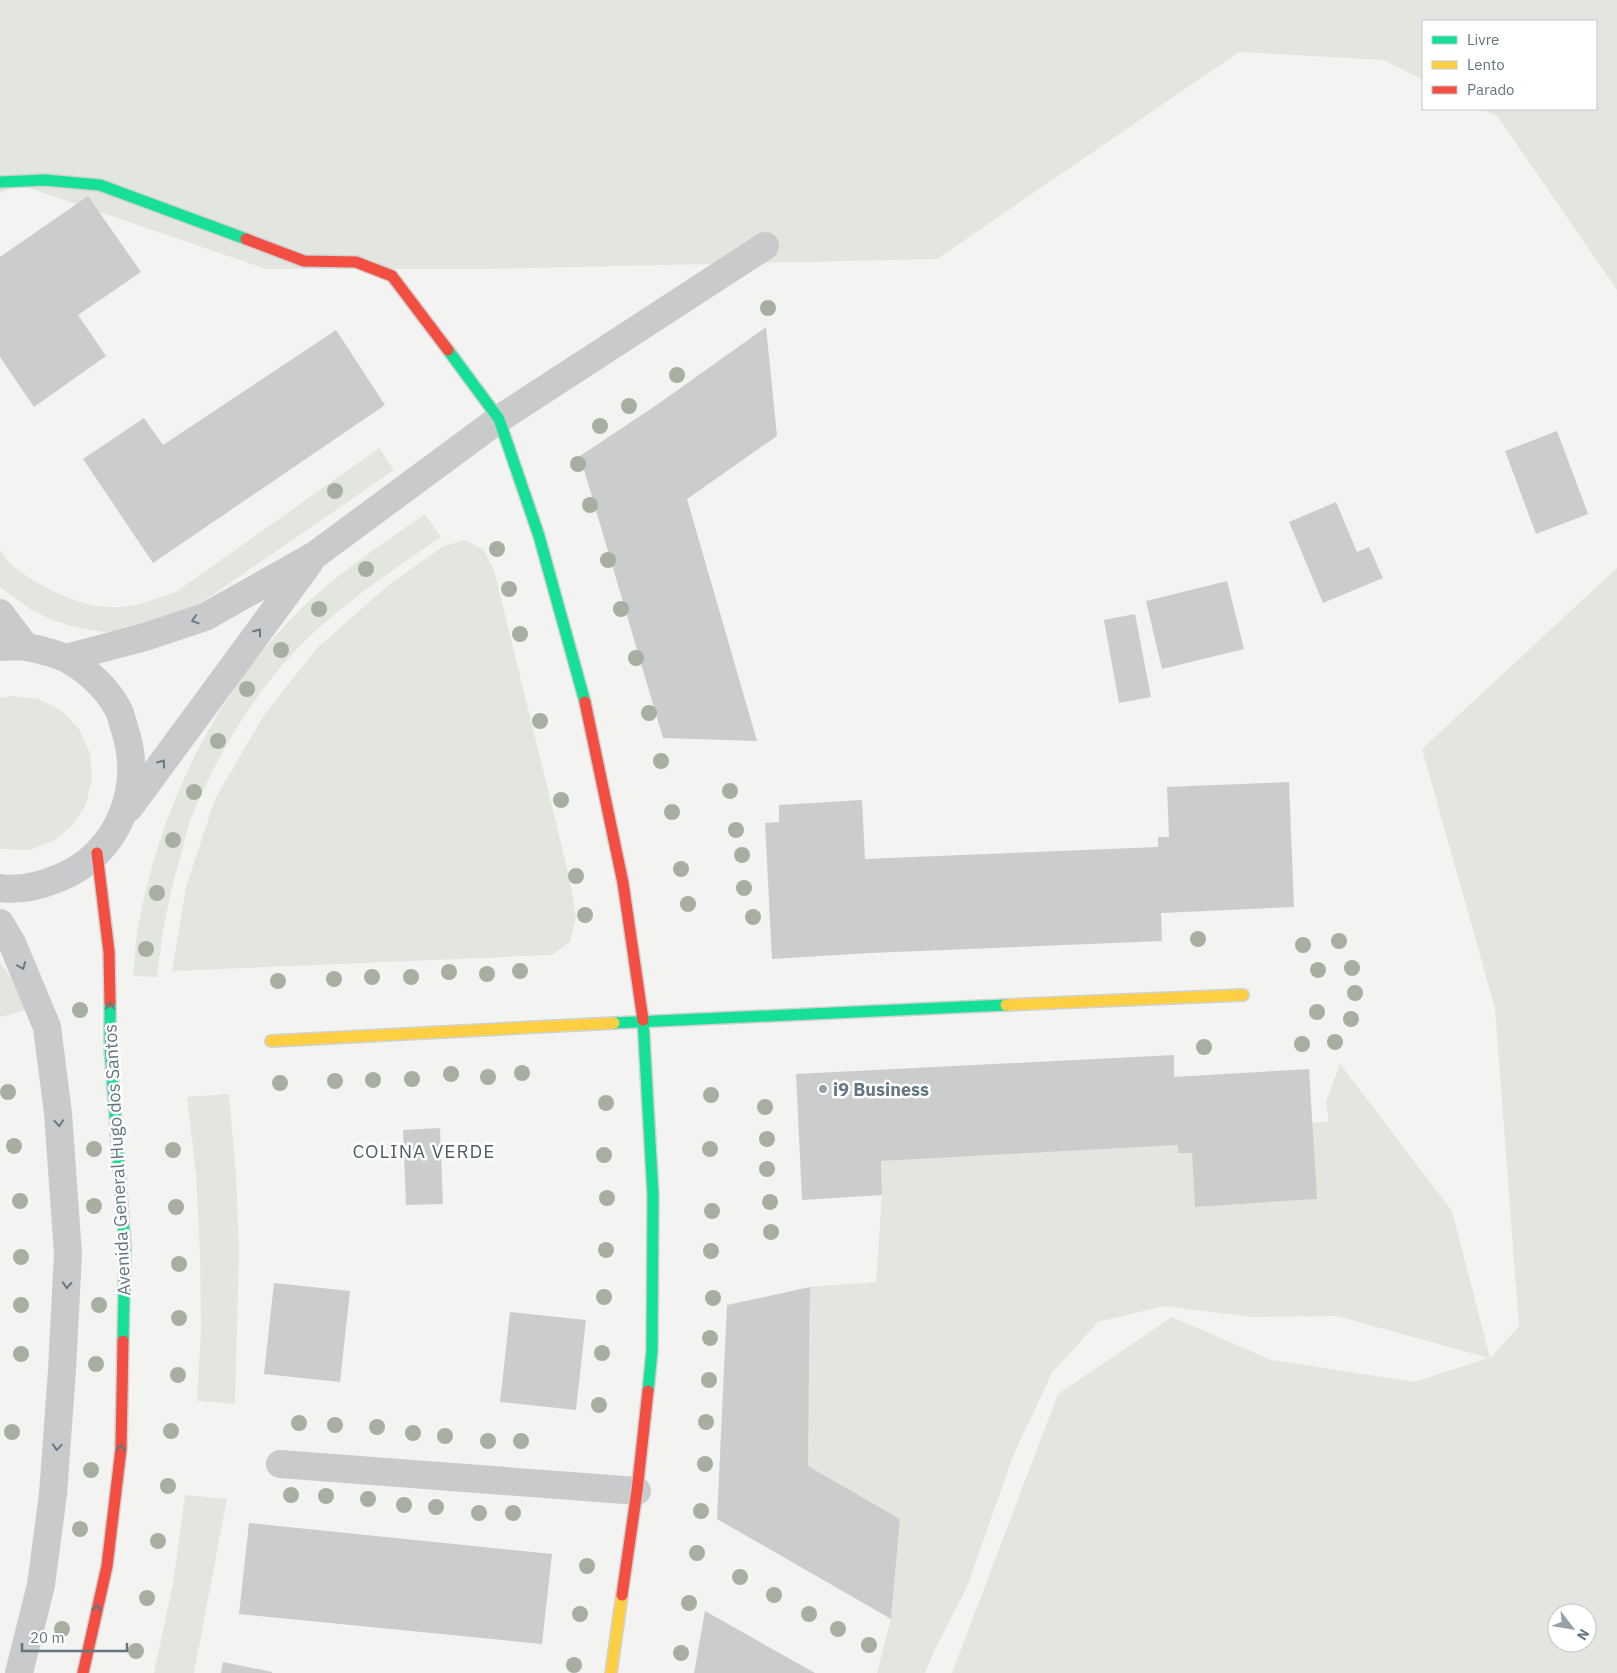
<svg xmlns="http://www.w3.org/2000/svg" width="1617" height="1673" font-family="'IBM Plex Sans',sans-serif">
<style>
.green{fill:#e2e6df;fill-rule:evenodd}
.building{fill:#cbcccc}
.lines{fill:none;stroke-linecap:round;stroke-linejoin:round}
.fast-casing{stroke:#d0d1d2;stroke-width:14}
.slow-casing{stroke:#d0d1d2;stroke-width:14}
.jam-casing{stroke:#d0d1d2;stroke-width:14}
.street{stroke:#c8cacb;stroke-width:28}
.fast{stroke:#16e098;stroke-width:11}
.slow{stroke:#ffcf43;stroke-width:11}
.jam{stroke:#f24e42;stroke-width:11}
.tree{fill:#a7afa2}
.oneway{stroke:#687a85}
.oneway2{stroke:#5f7b82}
.poi-dot{fill:#95a2a8;stroke:#fff;stroke-width:2}
.labels{text-anchor:middle;dominant-baseline:central;stroke-width:5;stroke-linejoin:round;paint-order:stroke}
.poi-label{font-size:18px;font-weight:bold;fill:#637681;stroke:#fff;text-anchor:start}
.street-label{font-size:18px;fill:#637681;stroke:#fff}
.neighbourhood-label{font-size:19px;letter-spacing:1px;fill:#515e66;stroke:#fff}
</style>
<rect width="100%" height="100%" fill="#f3f3f1"/>
<path class="green" d="M 0,0 L 1617,0 L 1617,290 L 1498,117 L 1482,109 L 1596,109 L 1596,21 L 1423,21 L 1423,80 L 1383,60 L 1239,52 L 937,259 L 483,269 L 266,269 L 18,184 L 0,193 Z
M 379,448 L 394,470 L 182,616 L 130,630 L 103,632 L 75,627 L 52,620 L 30,609 L 0,587 L 0,550 C 4,555 7,561 12,565 C 40,588 84,610 121,607 C 139,606 158,598 176,592 Z
M 425,514 L 441,537 C 396,568 350,598 311,635 C 259,684 218,752 191,818 C 187,829 185,840 182,851 C 169,892 162,934 157,977 L 133,976 C 135,959 135,940 139,923 C 160,810 212,699 294,616 C 333,576 380,546 425,514 Z
M 465,540 L 483,549 L 494,570 L 569,876 L 576,917 L 570,942 L 552,955 L 172,971 L 186,887 L 215,799 L 264,715 L 317,648 L 391,583 L 444,546 Z
M 1617,568 L 1617,1673 L 952,1673 L 1058,1394 L 1172,1317 L 1271,1360 L 1414,1382 L 1489,1358 L 1337,1316 L 1251,1317 L 1163,1306 L 1098,1322 L 1052,1373 L 1013,1456 L 967,1587 L 935,1649 L 925,1673 L 877,1673 L 891,1619 L 900,1519 L 808,1466 L 810,1287 L 876,1282 L 882,1195 L 881,1161 L 1178,1145 L 1178,1153 L 1192,1153 L 1195,1207 L 1316,1199 L 1312,1123 L 1329,1121 L 1326,1102 L 1340,1064 L 1452,1211 L 1490,1358 L 1519,1327 L 1495,1008 L 1422,749 ZM 1557,1613 L 1587,1613 L 1587,1643 L 1557,1643 Z
M 12,696 L 38,699 L 61,710 L 79,729 L 90,753 L 92,778 L 86,804 L 73,825 L 53,841 L 29,850 L 0,849 L 0,698 Z
M 0,963 L 11,978 L 25,1010 L 0,1017 Z
M 229,1094 L 236,1175 L 239,1252 L 235,1404 L 197,1401 L 201,1329 L 200,1254 L 196,1174 L 187,1097 Z
M 185,1495 L 227,1499 L 194,1673 L 154,1673 L 173,1584 Z"/>
<path class="building" d="M 88,196 L 141,272 L 78,315 L 106,356 L 34,407 L 0,357 L 0,257 Z
M 766,327 L 777,436 L 687,499 L 757,741 L 663,738 L 580,456 L 658,404 Z
M 336,330 L 385,405 L 153,563 L 83,459 L 144,418 L 163,445 Z
M 1557,431 L 1588,514 L 1536,534 L 1505,451 Z
M 1336,502 L 1357,552 L 1369,547 L 1383,578 L 1323,603 L 1289,522 Z
M 1227,581 L 1244,649 L 1162,669 L 1146,601 Z
M 1135,614 L 1151,697 L 1119,703 L 1104,620 Z
M 1289,782 L 1294,907 L 1161,913 L 1162,941 L 870,953 L 772,959 L 765,823 L 779,822 L 779,805 L 862,800 L 865,859 L 1158,847 L 1158,837 L 1169,837 L 1167,787 Z
M 1174,1055 L 1174,1077 L 1309,1069 L 1317,1199 L 1195,1207 L 1192,1153 L 1178,1153 L 1178,1145 L 881,1161 L 882,1195 L 802,1200 L 796,1074 Z
M 440,1128 L 443,1204 L 406,1205 L 403,1130 Z
M 274,1283 L 350,1291 L 340,1382 L 264,1374 Z
M 810,1287 L 808,1466 L 900,1519 L 891,1619 L 717,1519 L 727,1305 Z
M 510,1312 L 586,1320 L 576,1410 L 500,1402 Z
M 249,1523 L 552,1554 L 542,1644 L 239,1614 Z
M 705,1611 L 815,1673 L 694,1673 Z
M 223,1662 L 272,1672 L 272,1673 L 221,1673 Z"/>
<g class="lines">
<defs>
<path id="fast" d="M 0,182 L 45,180 L 100,185 L 246,239
M 448,350 L 499,419 L 539,536 L 585,702
M 110,1002 L 110,1047 L 125,1247 L 123,1341
M 643,1020 L 653,1195 L 652,1351 L 648,1391
M 614,1023 L 1006,1005"/>
<path id="slow" d="M 1006,1005 L 1243,995
M 271,1041 L 614,1023
M 611,1673 L 622,1595"/>
<path id="jam" d="M 246,239 L 304,261 L 356,262 L 392,276 L 448,350
M 585,702 L 623,883 L 643,1020
M 97,853 L 109,952 L 110,1002
M 622,1595 L 637,1491 L 648,1391
M 83,1673 L 107,1566 L 121,1449 L 123,1341"/>
</defs>
<use href="#fast" class="fast-casing"/>
<use href="#slow" class="slow-casing"/>
<use href="#jam" class="jam-casing"/>
<path class="street" d="M 0,613 L 25,646
M 0,647 C 8,647 18,645 27,647 C 37,649 57,654 67,659 C 87,670 107,688 118,709 C 121,714 122,721 124,727 C 145,786 119,854 59,878 C 40,886 20,891 0,888
M 66,658 L 145,637 L 205,617 L 315,555 L 499,419 L 765,246
M 129,808 L 310,562
M 0,923 L 12,943 L 47,1027 L 58,1113 L 68,1254 L 62,1370 L 53,1494 L 41,1585 L 19,1673
M 280,1464 L 637,1491"/>
<use href="#fast" class="fast"/>
<use href="#slow" class="slow"/>
<use href="#jam" class="jam"/>
</g>
<g class="tree">
<circle cx="768" cy="308" r="8"/>
<circle cx="677" cy="375" r="8"/>
<circle cx="629" cy="406" r="8"/>
<circle cx="600" cy="426" r="8"/>
<circle cx="578" cy="464" r="8"/>
<circle cx="335" cy="491" r="8"/>
<circle cx="590" cy="505" r="8"/>
<circle cx="497" cy="549" r="8"/>
<circle cx="608" cy="560" r="8"/>
<circle cx="366" cy="569" r="8"/>
<circle cx="509" cy="589" r="8"/>
<circle cx="319" cy="609" r="8"/>
<circle cx="621" cy="609" r="8"/>
<circle cx="520" cy="634" r="8"/>
<circle cx="281" cy="650" r="8"/>
<circle cx="636" cy="658" r="8"/>
<circle cx="247" cy="689" r="8"/>
<circle cx="649" cy="713" r="8"/>
<circle cx="540" cy="721" r="8"/>
<circle cx="218" cy="741" r="8"/>
<circle cx="661" cy="761" r="8"/>
<circle cx="730" cy="791" r="8"/>
<circle cx="194" cy="792" r="8"/>
<circle cx="561" cy="800" r="8"/>
<circle cx="672" cy="812" r="8"/>
<circle cx="736" cy="830" r="8"/>
<circle cx="173" cy="840" r="8"/>
<circle cx="742" cy="855" r="8"/>
<circle cx="681" cy="869" r="8"/>
<circle cx="576" cy="876" r="8"/>
<circle cx="744" cy="888" r="8"/>
<circle cx="157" cy="893" r="8"/>
<circle cx="688" cy="904" r="8"/>
<circle cx="585" cy="915" r="8"/>
<circle cx="753" cy="917" r="8"/>
<circle cx="1198" cy="939" r="8"/>
<circle cx="1339" cy="941" r="8"/>
<circle cx="1303" cy="945" r="8"/>
<circle cx="146" cy="949" r="8"/>
<circle cx="1352" cy="968" r="8"/>
<circle cx="1318" cy="970" r="8"/>
<circle cx="520" cy="971" r="8"/>
<circle cx="449" cy="972" r="8"/>
<circle cx="487" cy="974" r="8"/>
<circle cx="372" cy="977" r="8"/>
<circle cx="411" cy="977" r="8"/>
<circle cx="334" cy="979" r="8"/>
<circle cx="278" cy="981" r="8"/>
<circle cx="1355" cy="993" r="8"/>
<circle cx="80" cy="1010" r="8"/>
<circle cx="1317" cy="1012" r="8"/>
<circle cx="1351" cy="1019" r="8"/>
<circle cx="1335" cy="1042" r="8"/>
<circle cx="1302" cy="1044" r="8"/>
<circle cx="1204" cy="1047" r="8"/>
<circle cx="522" cy="1073" r="8"/>
<circle cx="451" cy="1074" r="8"/>
<circle cx="488" cy="1077" r="8"/>
<circle cx="412" cy="1079" r="8"/>
<circle cx="373" cy="1080" r="8"/>
<circle cx="335" cy="1081" r="8"/>
<circle cx="280" cy="1083" r="8"/>
<circle cx="8" cy="1092" r="8"/>
<circle cx="711" cy="1095" r="8"/>
<circle cx="606" cy="1103" r="8"/>
<circle cx="765" cy="1107" r="8"/>
<circle cx="767" cy="1139" r="8"/>
<circle cx="14" cy="1146" r="8"/>
<circle cx="94" cy="1149" r="8"/>
<circle cx="710" cy="1149" r="8"/>
<circle cx="173" cy="1150" r="8"/>
<circle cx="604" cy="1155" r="8"/>
<circle cx="767" cy="1169" r="8"/>
<circle cx="607" cy="1198" r="8"/>
<circle cx="20" cy="1201" r="8"/>
<circle cx="770" cy="1202" r="8"/>
<circle cx="94" cy="1206" r="8"/>
<circle cx="176" cy="1207" r="8"/>
<circle cx="712" cy="1211" r="8"/>
<circle cx="771" cy="1232" r="8"/>
<circle cx="606" cy="1250" r="8"/>
<circle cx="711" cy="1251" r="8"/>
<circle cx="21" cy="1257" r="8"/>
<circle cx="179" cy="1264" r="8"/>
<circle cx="604" cy="1297" r="8"/>
<circle cx="713" cy="1298" r="8"/>
<circle cx="21" cy="1305" r="8"/>
<circle cx="99" cy="1305" r="8"/>
<circle cx="179" cy="1318" r="8"/>
<circle cx="710" cy="1338" r="8"/>
<circle cx="602" cy="1353" r="8"/>
<circle cx="21" cy="1354" r="8"/>
<circle cx="96" cy="1364" r="8"/>
<circle cx="178" cy="1375" r="8"/>
<circle cx="709" cy="1380" r="8"/>
<circle cx="599" cy="1405" r="8"/>
<circle cx="706" cy="1422" r="8"/>
<circle cx="299" cy="1423" r="8"/>
<circle cx="335" cy="1425" r="8"/>
<circle cx="377" cy="1427" r="8"/>
<circle cx="171" cy="1431" r="8"/>
<circle cx="12" cy="1432" r="8"/>
<circle cx="413" cy="1433" r="8"/>
<circle cx="445" cy="1436" r="8"/>
<circle cx="488" cy="1441" r="8"/>
<circle cx="521" cy="1441" r="8"/>
<circle cx="705" cy="1464" r="8"/>
<circle cx="91" cy="1470" r="8"/>
<circle cx="168" cy="1486" r="8"/>
<circle cx="291" cy="1495" r="8"/>
<circle cx="326" cy="1496" r="8"/>
<circle cx="368" cy="1499" r="8"/>
<circle cx="404" cy="1505" r="8"/>
<circle cx="436" cy="1507" r="8"/>
<circle cx="701" cy="1511" r="8"/>
<circle cx="479" cy="1513" r="8"/>
<circle cx="513" cy="1513" r="8"/>
<circle cx="80" cy="1529" r="8"/>
<circle cx="158" cy="1541" r="8"/>
<circle cx="697" cy="1553" r="8"/>
<circle cx="587" cy="1566" r="8"/>
<circle cx="740" cy="1577" r="8"/>
<circle cx="774" cy="1595" r="8"/>
<circle cx="147" cy="1598" r="8"/>
<circle cx="689" cy="1603" r="8"/>
<circle cx="580" cy="1614" r="8"/>
<circle cx="809" cy="1614" r="8"/>
<circle cx="62" cy="1629" r="8"/>
<circle cx="838" cy="1629" r="8"/>
<circle cx="869" cy="1645" r="8"/>
<circle cx="136" cy="1651" r="8"/>
<circle cx="681" cy="1653" r="8"/>
<circle cx="574" cy="1665" r="8"/>
</g>
<defs><path id="oneway-chevron" d="M-2-3.5L2.5 0L-2 3.5" fill="none" stroke-width="1.6" stroke-linecap="round" stroke-linejoin="round" transform="scale(1.25)"/></defs>
<g class="oneway">
<use href="#oneway-chevron" transform="translate(195 620) rotate(162)"/>
<use href="#oneway-chevron" transform="translate(258 632) rotate(-54)"/>
<use href="#oneway-chevron" transform="translate(162 763) rotate(-54)"/>
<use href="#oneway-chevron" transform="translate(22 966) rotate(67)"/>
<use href="#oneway-chevron" transform="translate(59 1123) rotate(86)"/>
<use href="#oneway-chevron" transform="translate(67 1285) rotate(93)"/>
<use href="#oneway-chevron" transform="translate(57 1447) rotate(94)"/>
</g>
<g class="oneway2">
<use href="#oneway-chevron" transform="translate(110 1006) rotate(-91)"/>
<use href="#oneway-chevron" transform="translate(121 1448) rotate(-86)"/>
<use href="#oneway-chevron" transform="translate(97 1608) rotate(-77)"/>
</g>
<circle class="poi-dot" cx="823" cy="1089" r="5"/>
<g class="labels">
<g class="poi-label">
<text x="833" y="1089">i9 Business</text>
</g>
<g class="street-label">
<text transform="translate(117 1160) rotate(-93)">Avenida General Hugo dos Santos</text>
</g>
<g class="neighbourhood-label">
<text x="424" y="1151">COLINA VERDE</text>
</g>
</g>
<rect x="1422" y="20" width="175" height="90" fill="#ffffff" stroke="#c1c8cd"/>
<rect x="1432" y="36" width="25" height="8" fill="#16e098" stroke="#c1c8cd"/>
<text x="1467" y="45" font-size="15" fill="#637681">Livre</text>
<rect x="1432" y="61" width="25" height="8" fill="#ffcf43" stroke="#c1c8cd"/>
<text x="1467" y="70" font-size="15" fill="#637681">Lento</text>
<rect x="1432" y="86" width="25" height="8" fill="#f24e42" stroke="#c1c8cd"/>
<text x="1467" y="95" font-size="15" fill="#637681">Parado</text>
<g transform="translate(1572 1628) rotate(121)"><circle r="24" fill="#ffffff" stroke="#c1c8cd"/>
<path d="M0-4L9 19L0 12L-9 19Z" fill="#95a2a8"/>
<text y="-8" font-size="14" font-weight="bold" text-anchor="middle" fill="#637681">N</text>
</g>
<path d="M22 1643v8h105v-8" fill="none" stroke="#637681" stroke-width="2.5"/>
<text x="30" y="1643" font-size="15" fill="#637681" stroke="#ffffff" stroke-width="4" paint-order="stroke">20 m</text>
</svg>
